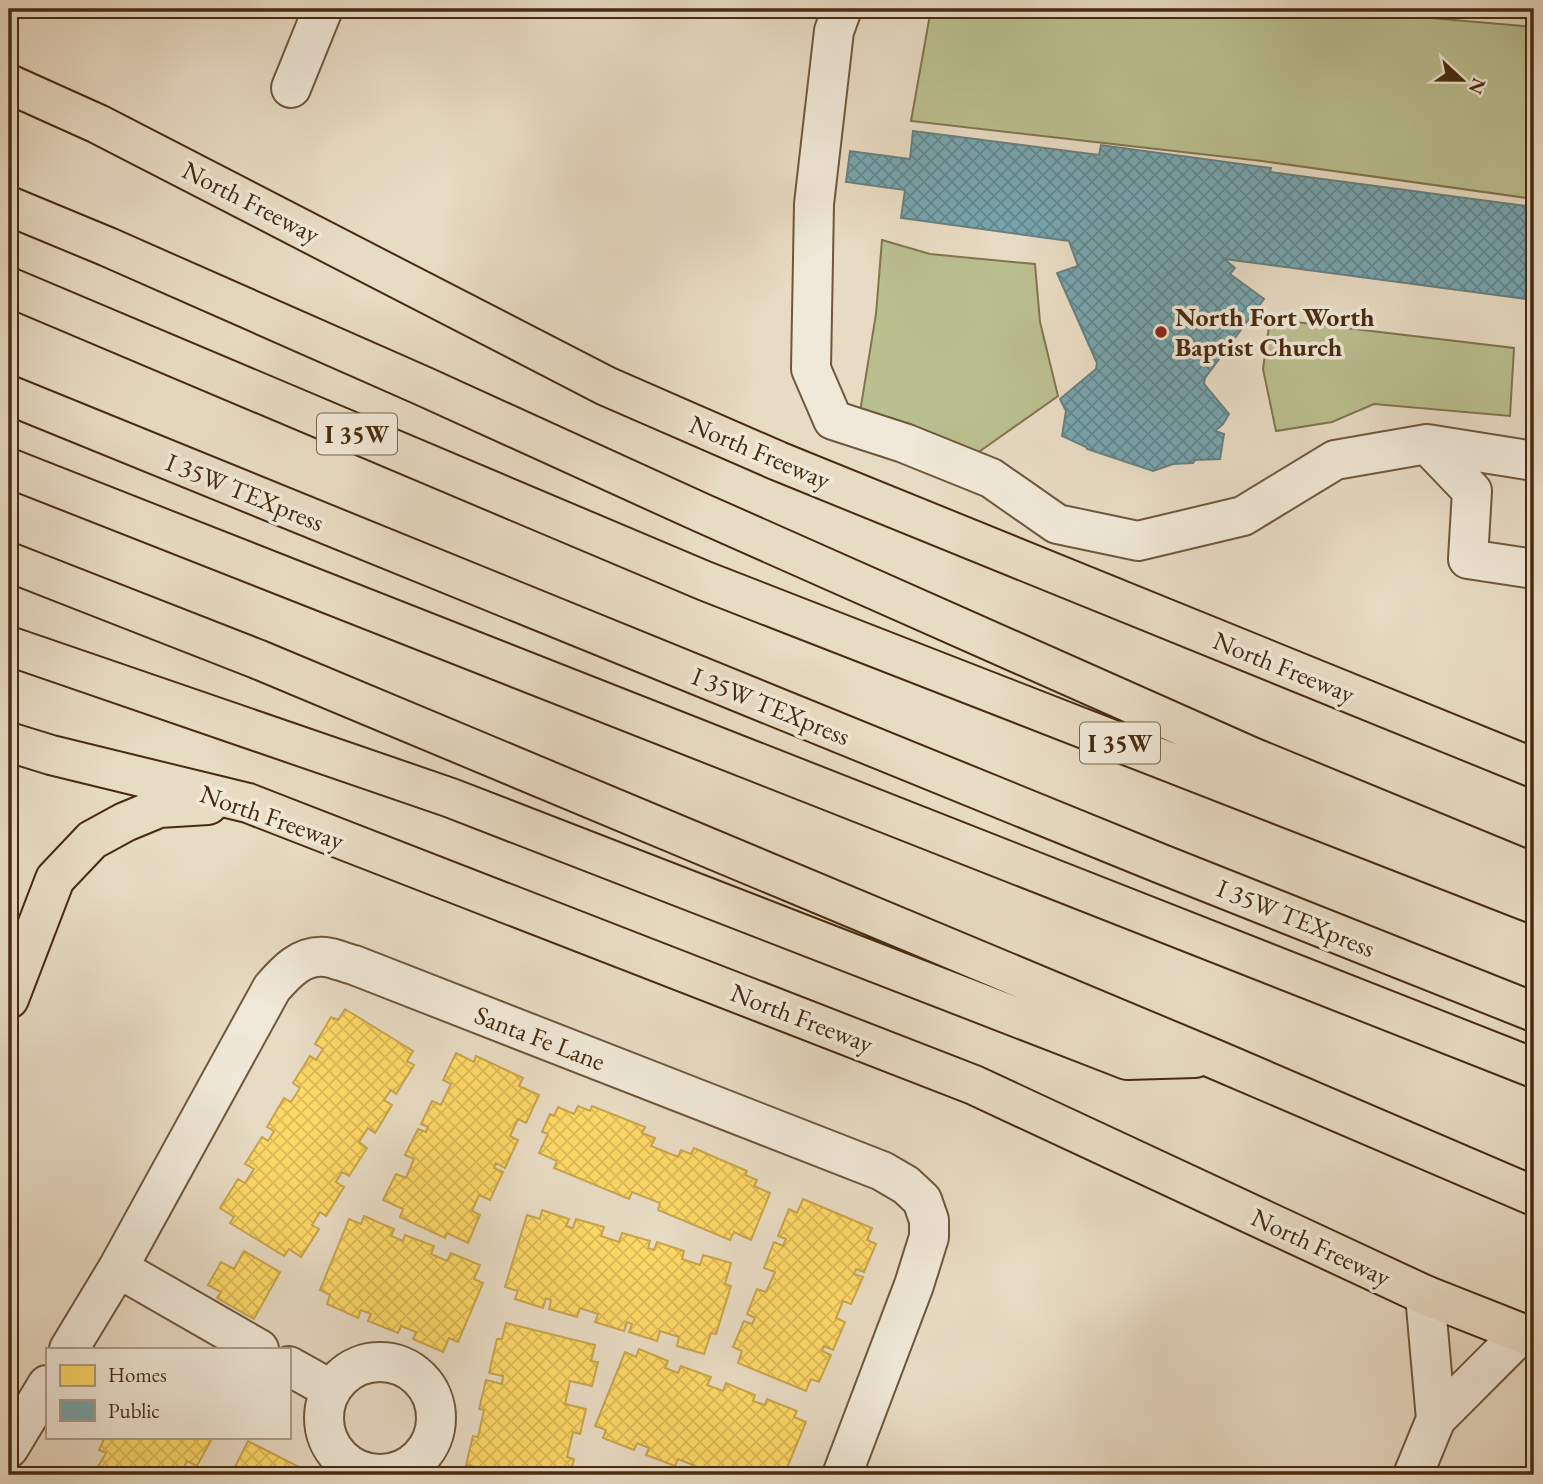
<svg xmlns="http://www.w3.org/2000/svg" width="1543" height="1484" font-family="'EB Garamond',serif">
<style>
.garden{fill:#babf90;stroke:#81754f;stroke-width:2}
.homes{fill:url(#homes-cross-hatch);stroke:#c8a54c;stroke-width:2}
.public{fill:url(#public-cross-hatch);stroke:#68807f;stroke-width:2}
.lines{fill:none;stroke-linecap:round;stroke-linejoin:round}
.minor-casing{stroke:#70573b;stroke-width:42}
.major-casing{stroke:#482b0e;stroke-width:42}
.highway-casing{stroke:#482b0e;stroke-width:42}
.minor{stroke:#f0e8d8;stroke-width:38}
.major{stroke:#e8dbc3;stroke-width:38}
.highway{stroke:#e8dbc3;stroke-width:38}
.poi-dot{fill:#8f2418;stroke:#f0e8d8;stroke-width:2.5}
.labels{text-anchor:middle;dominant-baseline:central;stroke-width:7;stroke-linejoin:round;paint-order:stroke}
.shield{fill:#f0e8d8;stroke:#7a644b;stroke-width:2}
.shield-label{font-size:24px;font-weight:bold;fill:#482b0e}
.street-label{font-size:26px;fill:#482b0e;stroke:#f0e8d8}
.poi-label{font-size:26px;font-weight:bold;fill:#482b0e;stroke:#f0e8d8;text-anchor:start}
</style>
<defs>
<pattern id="homes-cross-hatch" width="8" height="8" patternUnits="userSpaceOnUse" patternTransform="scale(1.75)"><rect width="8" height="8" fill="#ffd966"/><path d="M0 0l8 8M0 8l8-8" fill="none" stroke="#dcba57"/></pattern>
<pattern id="public-cross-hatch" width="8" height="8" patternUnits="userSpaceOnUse" patternTransform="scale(1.75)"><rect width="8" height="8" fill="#76a5af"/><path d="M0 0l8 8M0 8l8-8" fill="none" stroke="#63878d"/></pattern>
</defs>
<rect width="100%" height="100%" fill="#e8dbc3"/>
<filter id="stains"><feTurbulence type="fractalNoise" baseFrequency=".00286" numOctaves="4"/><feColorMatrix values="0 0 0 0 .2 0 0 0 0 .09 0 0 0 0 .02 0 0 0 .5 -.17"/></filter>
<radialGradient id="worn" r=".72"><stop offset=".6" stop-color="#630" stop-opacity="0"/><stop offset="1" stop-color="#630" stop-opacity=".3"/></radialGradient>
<path class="garden" d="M 931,9 L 1327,9 L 1534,27 L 1534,199 L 1262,161 L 911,121 Z
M 882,240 L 930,254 L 1035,264 L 1040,322 L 1058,396 L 976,454 L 860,412 L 876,314 Z
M 1270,319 L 1514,348 L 1510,416 L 1374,404 L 1332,422 L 1276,431 L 1263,369 Z"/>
<path class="homes" d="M 345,1009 L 413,1051 L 407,1061 L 414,1065 L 396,1094 L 391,1090 L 384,1100 L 392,1105 L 375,1133 L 368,1128 L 359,1142 L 367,1148 L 349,1176 L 342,1172 L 336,1182 L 344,1187 L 326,1216 L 320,1212 L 312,1225 L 319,1229 L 301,1257 L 289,1249 L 284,1256 L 230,1223 L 234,1217 L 220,1208 L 238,1179 L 245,1183 L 254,1169 L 245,1164 L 262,1137 L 268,1141 L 274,1131 L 267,1127 L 284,1098 L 291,1102 L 300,1088 L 293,1083 L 310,1056 L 316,1060 L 323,1049 L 315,1044 L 331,1017 L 338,1020 Z
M 456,1053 L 474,1062 L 476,1056 L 523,1078 L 519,1086 L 539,1095 L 526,1123 L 518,1119 L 510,1136 L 518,1140 L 505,1168 L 496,1163 L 494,1168 L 503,1172 L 490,1200 L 479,1195 L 472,1211 L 480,1215 L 468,1243 L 447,1233 L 445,1238 L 400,1217 L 403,1209 L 383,1200 L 396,1174 L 406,1178 L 414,1159 L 405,1155 L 418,1129 L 426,1132 L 428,1127 L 421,1124 L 432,1101 L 441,1105 L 451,1084 L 443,1080 Z
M 578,1106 L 590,1111 L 592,1106 L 645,1127 L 642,1133 L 655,1138 L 651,1146 L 678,1157 L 681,1150 L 691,1154 L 694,1148 L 747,1171 L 745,1175 L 757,1180 L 754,1186 L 770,1193 L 751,1240 L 734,1232 L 730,1240 L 658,1210 L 660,1203 L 632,1192 L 629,1199 L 554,1168 L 557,1161 L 539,1153 L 548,1134 L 542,1132 L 550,1114 L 554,1116 L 558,1107 L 574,1114 Z
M 803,1199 L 872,1228 L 867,1240 L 876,1244 L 864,1272 L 856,1269 L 854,1274 L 863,1277 L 851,1304 L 843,1301 L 836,1318 L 845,1322 L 833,1350 L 824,1346 L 822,1351 L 831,1355 L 819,1382 L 811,1379 L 806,1391 L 738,1363 L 742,1351 L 733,1347 L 744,1321 L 752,1324 L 755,1318 L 747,1314 L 757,1289 L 766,1292 L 775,1272 L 764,1268 L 774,1242 L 783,1246 L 786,1239 L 778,1236 L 789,1209 L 797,1213 Z
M 542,1210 L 569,1219 L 566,1226 L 573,1228 L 576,1219 L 604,1227 L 601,1236 L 619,1242 L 622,1233 L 650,1241 L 648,1248 L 654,1250 L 657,1242 L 684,1251 L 682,1259 L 700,1265 L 703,1255 L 731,1263 L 725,1284 L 731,1286 L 716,1334 L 711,1333 L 704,1354 L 677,1346 L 679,1337 L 660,1331 L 657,1341 L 629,1332 L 632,1324 L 627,1322 L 624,1331 L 595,1322 L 598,1314 L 580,1308 L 577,1317 L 549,1309 L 551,1300 L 546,1298 L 543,1308 L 515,1299 L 518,1291 L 505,1287 L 527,1215 L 540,1219 Z
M 364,1216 L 394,1229 L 391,1236 L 403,1241 L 405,1235 L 434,1246 L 431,1254 L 447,1261 L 451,1253 L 480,1265 L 474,1279 L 483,1283 L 458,1342 L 449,1338 L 443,1352 L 413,1339 L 416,1332 L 401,1326 L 398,1333 L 368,1321 L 371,1314 L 361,1310 L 358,1318 L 327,1304 L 330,1295 L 320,1290 L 349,1219 L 361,1224 Z
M 244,1251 L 280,1272 L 254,1319 L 217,1298 L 221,1292 L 208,1285 L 221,1262 L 234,1269 Z
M 506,1323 L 595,1345 L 591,1361 L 598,1362 L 592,1386 L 570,1381 L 565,1404 L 586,1409 L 580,1434 L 573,1432 L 567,1457 L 574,1459 L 570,1475 L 482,1475 L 484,1469 L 466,1465 L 473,1436 L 478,1437 L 484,1410 L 479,1409 L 486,1380 L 502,1384 L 503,1376 L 489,1373 L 497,1339 L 502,1339 Z
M 639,1349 L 668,1361 L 665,1368 L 678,1373 L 681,1366 L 711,1377 L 707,1385 L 723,1391 L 726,1383 L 755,1395 L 753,1401 L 765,1405 L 767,1399 L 797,1411 L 794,1417 L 806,1422 L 784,1475 L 698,1475 L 690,1472 L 693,1465 L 678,1459 L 675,1466 L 646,1455 L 649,1448 L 637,1443 L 634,1450 L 603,1438 L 606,1430 L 595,1426 L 625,1352 L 636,1357 Z
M 105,1437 L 205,1437 L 211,1440 L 197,1466 L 187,1461 L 184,1467 L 193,1471 L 190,1475 L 112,1475 L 97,1468 L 106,1453 L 99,1450 Z
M 248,1441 L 303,1469 L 300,1475 L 231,1475 Z"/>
<path class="public" d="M 913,131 L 1099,155 L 1101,145 L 1271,168 L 1270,172 L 1534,207 L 1534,300 L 1224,259 L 1235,268 L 1230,274 L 1264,299 L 1205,378 L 1204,384 L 1229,414 L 1223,424 L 1215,431 L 1224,434 L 1220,459 L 1195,460 L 1193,463 L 1173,464 L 1153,471 L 1087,449 L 1086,447 L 1062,436 L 1066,411 L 1060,399 L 1096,369 L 1097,363 L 1057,273 L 1078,266 L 1069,241 L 901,218 L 905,190 L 846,182 L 850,151 L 910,159 Z"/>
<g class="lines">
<defs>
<path id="minor" d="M 842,9 L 834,31 L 814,204 L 811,369 L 833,420 L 904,443 L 991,478 L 1057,524 L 1138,541 L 1243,516 L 1335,460 L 1427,444 L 1534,461
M 291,88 L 323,9
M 1427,444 L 1472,491 L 1468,559 L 1534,569
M 118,1268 L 259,1349
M 1425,1295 L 1436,1419
M 69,1349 L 118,1268 L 272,988 C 286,972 301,955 325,957 C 335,958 345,963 354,965 L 882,1171 L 906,1185 L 922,1200 L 929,1220 L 929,1237 L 914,1285 L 842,1475
M324 1418a56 56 0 1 1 112 0a56 56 0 1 1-112 0Z
M 289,1366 L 330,1389
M 9,1448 L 47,1385
M 1413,1475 L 1436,1419 L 1522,1333"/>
<path id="major" d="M 9,84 L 98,124 L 606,386 L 778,461 L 1534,768
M 9,742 L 51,755 L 248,803 L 974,1085 L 1425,1295 L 1534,1338
M 9,999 L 55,879 L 92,840 L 125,822 L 159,808 L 208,805"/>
<path id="highway" d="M 9,206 L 108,247 L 423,386 L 702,513 L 1252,757 L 1534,873
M 9,287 L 705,581 L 1534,904
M 9,395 L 1159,863 L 1534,1012
M 9,468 L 1534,1068
M 9,562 L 257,659 L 1212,1058 L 1534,1196
M 9,646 L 451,798 L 1127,1060 L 1195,1058"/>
</defs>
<use href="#minor" class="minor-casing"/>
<use href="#major" class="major-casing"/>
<use href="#highway" class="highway-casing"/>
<use href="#minor" class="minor"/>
<use href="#major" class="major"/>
<use href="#highway" class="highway"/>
</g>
<circle class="poi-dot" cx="1161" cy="332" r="7"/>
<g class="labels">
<g class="shield">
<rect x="317" y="413.5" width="80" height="41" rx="5"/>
<rect x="1080" y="722.5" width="80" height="41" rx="5"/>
</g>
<g class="shield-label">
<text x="357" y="434">I 35W</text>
<text x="1120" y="743">I 35W</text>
</g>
<g class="street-label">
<text transform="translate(251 202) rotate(27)">North Freeway</text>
<text transform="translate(760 452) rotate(23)">North Freeway</text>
<text transform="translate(245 492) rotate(22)">I 35W TEXpress</text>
<text transform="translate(1284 667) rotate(22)">North Freeway</text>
<text transform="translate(771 706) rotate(22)">I 35W TEXpress</text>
<text transform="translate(272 817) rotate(19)">North Freeway</text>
<text transform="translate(1296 918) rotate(22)">I 35W TEXpress</text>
<text transform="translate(802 1018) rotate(21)">North Freeway</text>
<text transform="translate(540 1038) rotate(21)">Santa Fe Lane</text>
<text transform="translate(1321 1247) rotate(25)">North Freeway</text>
</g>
<g class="poi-label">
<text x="1175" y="317">North Fort Worth<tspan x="1175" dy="30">Baptist Church</tspan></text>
</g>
</g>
<rect width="1543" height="1484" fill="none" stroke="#e8dbc3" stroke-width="35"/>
<rect x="10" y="10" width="1522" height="1463" fill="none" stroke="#482b0e" stroke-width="3.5"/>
<rect x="18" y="18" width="1508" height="1449" fill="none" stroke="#482b0e" stroke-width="2"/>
<rect x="46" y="1348" width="245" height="91" fill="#f0e8d8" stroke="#ad9c87" stroke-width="2"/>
<rect x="60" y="1365" width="35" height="21" fill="#ffd966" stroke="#ad9c87" stroke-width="2"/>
<text x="108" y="1382" font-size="21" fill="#482b0e">Homes</text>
<rect x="60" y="1400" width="35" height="21" fill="#76a5af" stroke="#ad9c87" stroke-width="2"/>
<text x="108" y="1418" font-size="21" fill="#482b0e">Public</text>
<g transform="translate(1462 80) rotate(112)" stroke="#f0e8d8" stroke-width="5" paint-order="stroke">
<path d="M0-5L12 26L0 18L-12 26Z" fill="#482b0e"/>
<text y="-10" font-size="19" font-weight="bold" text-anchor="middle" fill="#482b0e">N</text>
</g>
<rect width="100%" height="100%" filter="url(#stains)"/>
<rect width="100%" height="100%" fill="url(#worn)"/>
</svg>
